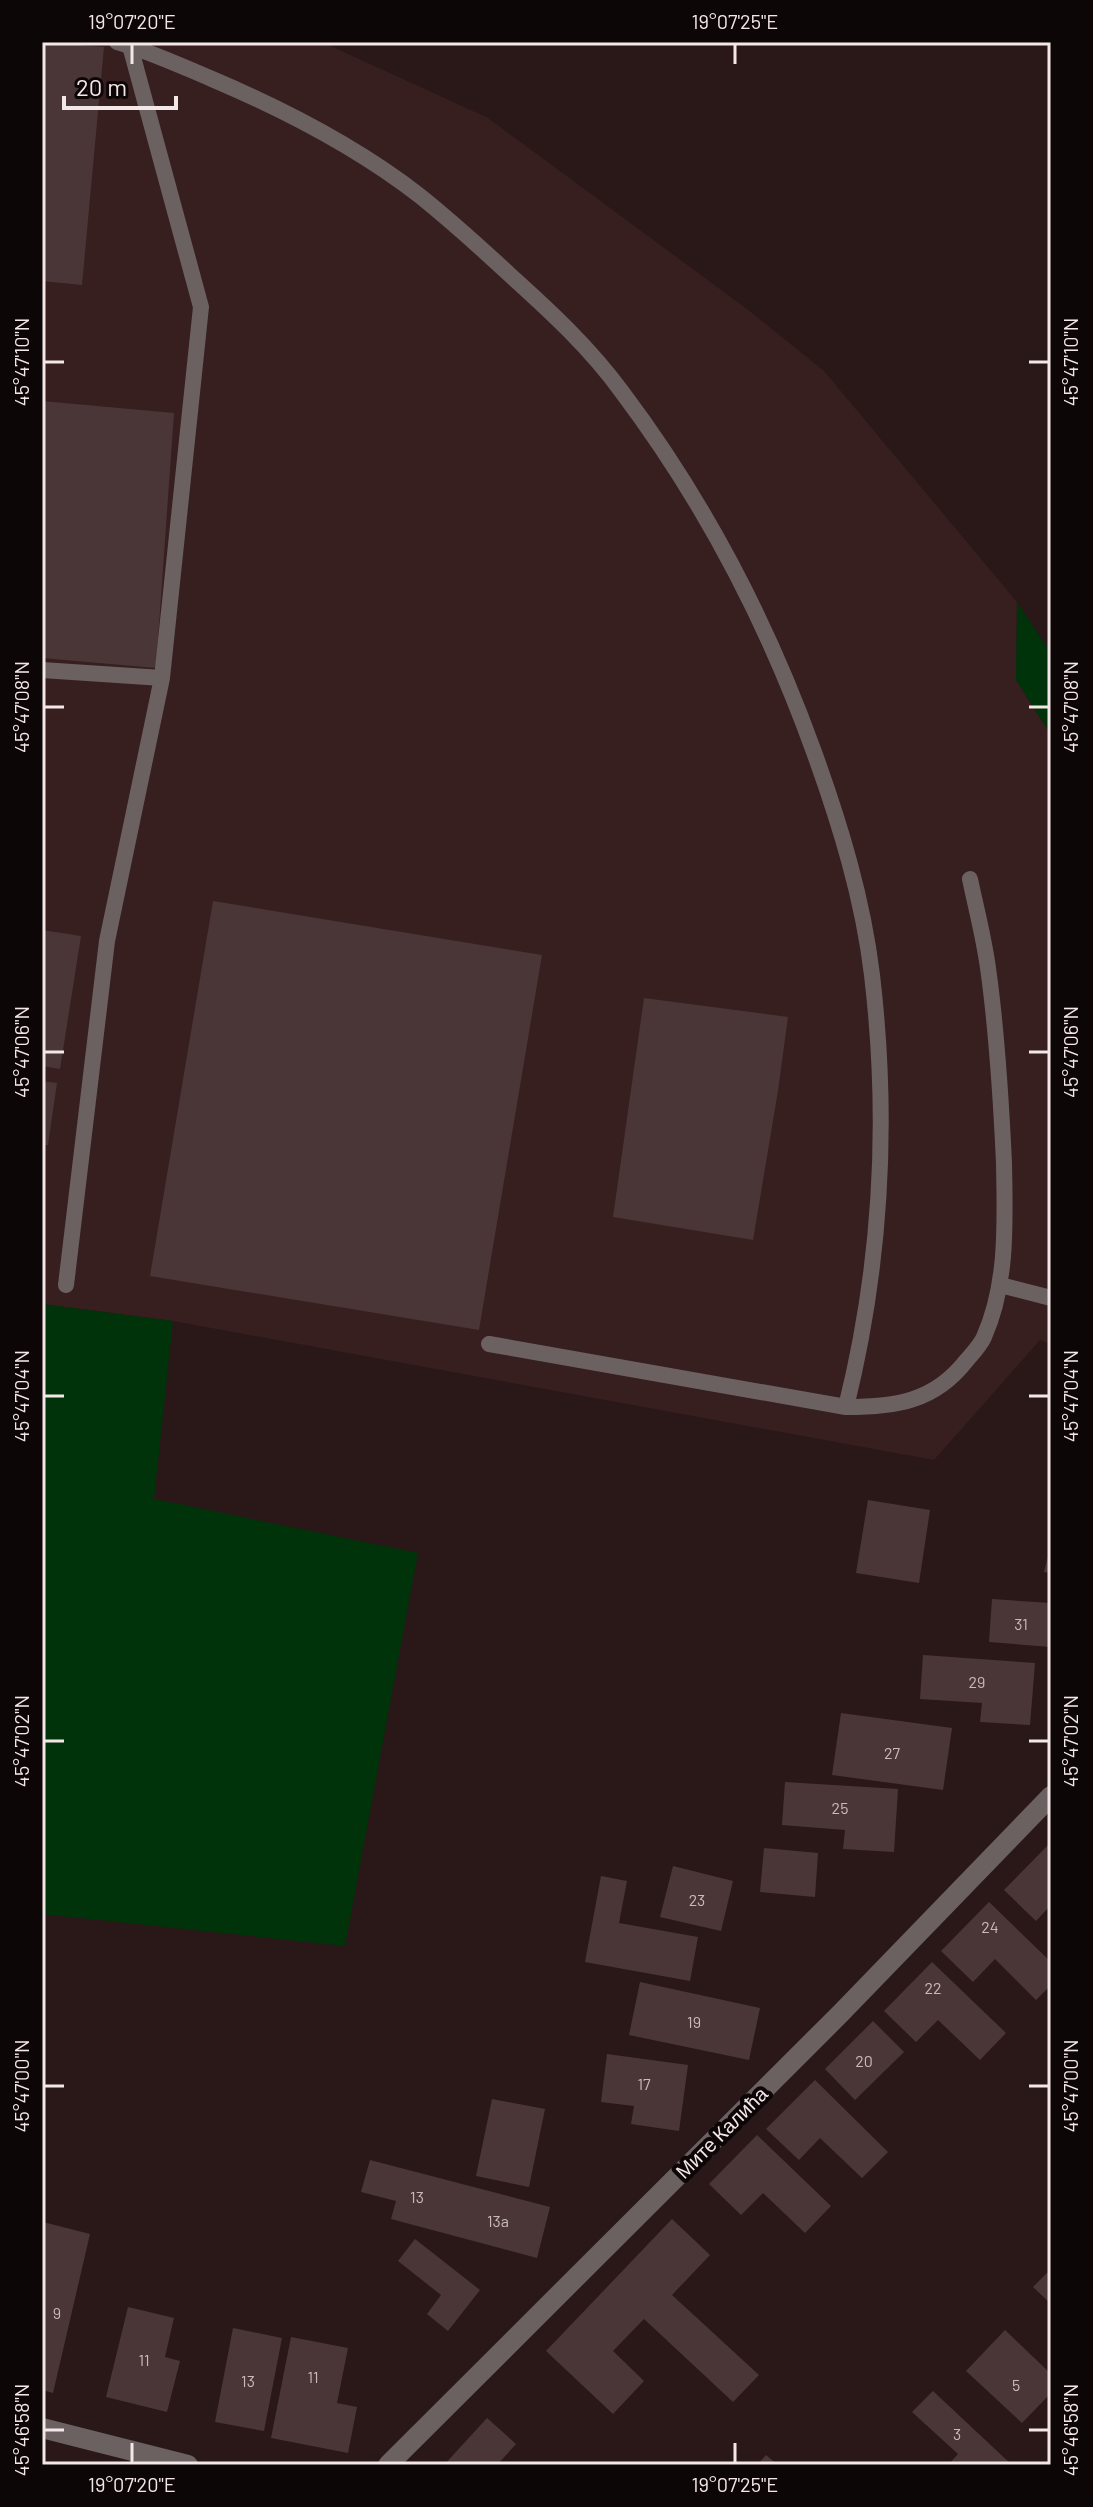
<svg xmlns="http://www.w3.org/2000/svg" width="1093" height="2507" font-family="Barlow,sans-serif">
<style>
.built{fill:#371e1f}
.green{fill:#00330a}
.building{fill:#4a3637}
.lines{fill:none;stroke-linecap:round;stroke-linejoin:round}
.lane{stroke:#6b6161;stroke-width:16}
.street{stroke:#6b6161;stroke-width:20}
.ticks{fill:none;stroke:#f4e7e7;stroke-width:3}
.labels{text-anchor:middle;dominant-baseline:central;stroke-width:8;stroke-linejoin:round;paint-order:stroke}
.number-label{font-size:16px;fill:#cabbbb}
.street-label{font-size:20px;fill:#f4e7e7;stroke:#0d0606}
.neatline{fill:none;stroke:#f4e7e7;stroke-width:3}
.ticks-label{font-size:20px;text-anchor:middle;fill:#f4e7e7}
</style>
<rect width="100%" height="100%" fill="#2a1819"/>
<path class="built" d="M 42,42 L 322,42 L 488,118 L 747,309 L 824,371 L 1017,602 L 1016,680 L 1051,735 L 1051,1344 L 1040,1340 L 934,1460 L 173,1321 L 42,1304 Z"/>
<path class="green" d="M 1017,602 L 1051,653 L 1051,735 L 1016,680 Z
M 42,1304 L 173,1321 L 154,1499 L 418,1553 L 345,1946 L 42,1914 Z"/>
<path class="building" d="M 42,42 L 104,47 L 82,285 L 42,281 Z
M 42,401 L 174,413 L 156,668 L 42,658 Z
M 213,901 L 542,955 L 479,1330 L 150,1276 Z
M 42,930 L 81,936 L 60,1069 L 42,1066 Z
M 644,998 L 788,1017 L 778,1091 L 753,1240 L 613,1217 Z
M 42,1081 L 57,1083 L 48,1145 L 42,1145 Z
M 868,1500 L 930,1510 L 919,1583 L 856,1573 Z
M 1050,1548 L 1051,1548 L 1051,1573 L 1044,1572 Z
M 992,1599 L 1051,1603 L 1051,1647 L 989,1642 Z
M 923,1655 L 1035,1663 L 1030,1725 L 980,1722 L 982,1703 L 920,1699 Z
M 841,1713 L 952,1728 L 943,1790 L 832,1775 Z
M 785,1782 L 898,1789 L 894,1852 L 843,1849 L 845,1830 L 782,1825 Z
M 1051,1842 L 1051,1905 L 1036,1921 L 1004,1890 Z
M 764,1848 L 818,1853 L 815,1897 L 760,1892 Z
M 673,1866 L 733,1881 L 721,1931 L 660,1917 Z
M 601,1876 L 627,1881 L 619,1923 L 698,1937 L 690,1981 L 585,1962 Z
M 989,1902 L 1051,1962 L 1051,1985 L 1036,2000 L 995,1959 L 973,1982 L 941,1951 Z
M 932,1962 L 1006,2033 L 980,2060 L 938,2020 L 916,2042 L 884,2011 Z
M 640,1982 L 760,2008 L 749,2060 L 629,2035 Z
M 873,2021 L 904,2052 L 855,2100 L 825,2069 Z
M 607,2054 L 688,2065 L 679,2131 L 631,2124 L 634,2106 L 601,2102 Z
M 815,2080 L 888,2152 L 862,2178 L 820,2138 L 799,2160 L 766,2129 Z
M 492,2099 L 545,2109 L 529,2187 L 476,2176 Z
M 757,2135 L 831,2206 L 805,2233 L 763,2193 L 741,2215 L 709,2184 Z
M 370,2160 L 550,2207 L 537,2258 L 391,2219 L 396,2201 L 361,2192 Z
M 672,2219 L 710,2255 L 672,2295 L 759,2375 L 733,2402 L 644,2319 L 613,2351 L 644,2381 L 613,2414 L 546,2351 Z
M 43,2222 L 90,2234 L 53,2393 L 42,2390 Z
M 415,2239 L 480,2290 L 448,2331 L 427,2314 L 441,2295 L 398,2261 Z
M 1051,2269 L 1051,2304 L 1033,2287 Z
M 128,2307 L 174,2318 L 165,2357 L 180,2361 L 167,2412 L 106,2397 Z
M 233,2328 L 282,2338 L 264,2431 L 215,2422 Z
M 1005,2330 L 1051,2374 L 1051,2393 L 1022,2423 L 966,2371 Z
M 291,2337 L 348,2348 L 337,2403 L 357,2407 L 348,2453 L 271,2438 Z
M 933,2391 L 1012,2465 L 948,2465 L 958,2454 L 912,2412 Z
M 487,2418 L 516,2444 L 497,2465 L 444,2465 Z
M 766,2455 L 778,2465 L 757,2465 Z"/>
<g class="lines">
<path class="lane" d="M 117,42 C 149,51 181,66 212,79 C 285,110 357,147 420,196 C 451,221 481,248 510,275 C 550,311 590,348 622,392 C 704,501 768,624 814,752 C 840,824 863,899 872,975 C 889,1119 881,1266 846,1407
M 42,670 L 162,678
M 66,1285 L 107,941 L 162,678 L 201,307 L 130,46
M 1000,1285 L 1051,1298
M 489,1344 L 846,1407 C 895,1407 934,1402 966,1361 C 972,1354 980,1346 984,1337 C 1008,1283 1005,1221 1004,1163 C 1001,1098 997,1032 988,968 C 984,938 976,908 970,879"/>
<path class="street" d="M 42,2428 L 188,2465
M 388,2465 L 840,2014 L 1051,1796"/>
</g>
<path class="ticks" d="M 132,44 L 132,64M 735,44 L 735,64M 44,362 L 64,362M 1029,362 L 1049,362M 44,707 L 64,707M 1029,707 L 1049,707M 44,1052 L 64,1052M 1029,1052 L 1049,1052M 44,1396 L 64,1396M 1029,1396 L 1049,1396M 44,1741 L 64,1741M 1029,1741 L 1049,1741M 44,2086 L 64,2086M 1029,2086 L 1049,2086M 44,2430 L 64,2430M 1029,2430 L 1049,2430M 132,2443 L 132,2463M 735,2443 L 735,2463"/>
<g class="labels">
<g class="number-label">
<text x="1021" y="1623">31</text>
<text x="977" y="1681">29</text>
<text x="892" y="1752">27</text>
<text x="840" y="1807">25</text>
<text x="697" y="1899">23</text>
<text x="990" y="1926">24</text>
<text x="933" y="1987">22</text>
<text x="694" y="2021">19</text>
<text x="864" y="2060">20</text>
<text x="644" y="2083">17</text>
<text x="417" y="2196">13</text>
<text x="498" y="2220">13a</text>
<text x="57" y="2312">9</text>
<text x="144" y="2359">11</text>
<text x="313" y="2376">11</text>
<text x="248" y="2380">13</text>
<text x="1016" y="2384">5</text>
<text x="957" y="2433">3</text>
</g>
<g class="street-label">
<text transform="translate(721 2132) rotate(-45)">Мите Калића</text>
</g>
</g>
<rect width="1093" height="2507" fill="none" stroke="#0d0606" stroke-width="88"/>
<path d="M64 96v12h112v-12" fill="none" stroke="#f4e7e7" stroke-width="4"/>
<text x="76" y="96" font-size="24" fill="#f4e7e7" stroke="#0d0606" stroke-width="6" paint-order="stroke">20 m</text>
<rect x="44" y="44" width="1005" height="2419" class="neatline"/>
<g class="ticks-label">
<text x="132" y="29">19°07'20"E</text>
<text x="735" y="29">19°07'25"E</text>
<text transform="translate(22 362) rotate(-90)" y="7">45°47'10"N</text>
<text transform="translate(1071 362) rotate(-90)" y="7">45°47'10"N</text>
<text transform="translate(22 707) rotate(-90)" y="7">45°47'08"N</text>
<text transform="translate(1071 707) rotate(-90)" y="7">45°47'08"N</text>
<text transform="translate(22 1052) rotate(-90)" y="7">45°47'06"N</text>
<text transform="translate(1071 1052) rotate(-90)" y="7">45°47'06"N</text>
<text transform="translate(22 1396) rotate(-90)" y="7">45°47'04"N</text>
<text transform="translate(1071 1396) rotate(-90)" y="7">45°47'04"N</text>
<text transform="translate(22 1741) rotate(-90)" y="7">45°47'02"N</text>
<text transform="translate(1071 1741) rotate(-90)" y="7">45°47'02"N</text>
<text transform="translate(22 2086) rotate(-90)" y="7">45°47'00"N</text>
<text transform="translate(1071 2086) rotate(-90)" y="7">45°47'00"N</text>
<text transform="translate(22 2430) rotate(-90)" y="7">45°46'58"N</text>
<text transform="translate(1071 2430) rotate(-90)" y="7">45°46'58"N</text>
<text x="132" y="2492">19°07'20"E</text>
<text x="735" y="2492">19°07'25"E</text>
</g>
</svg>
